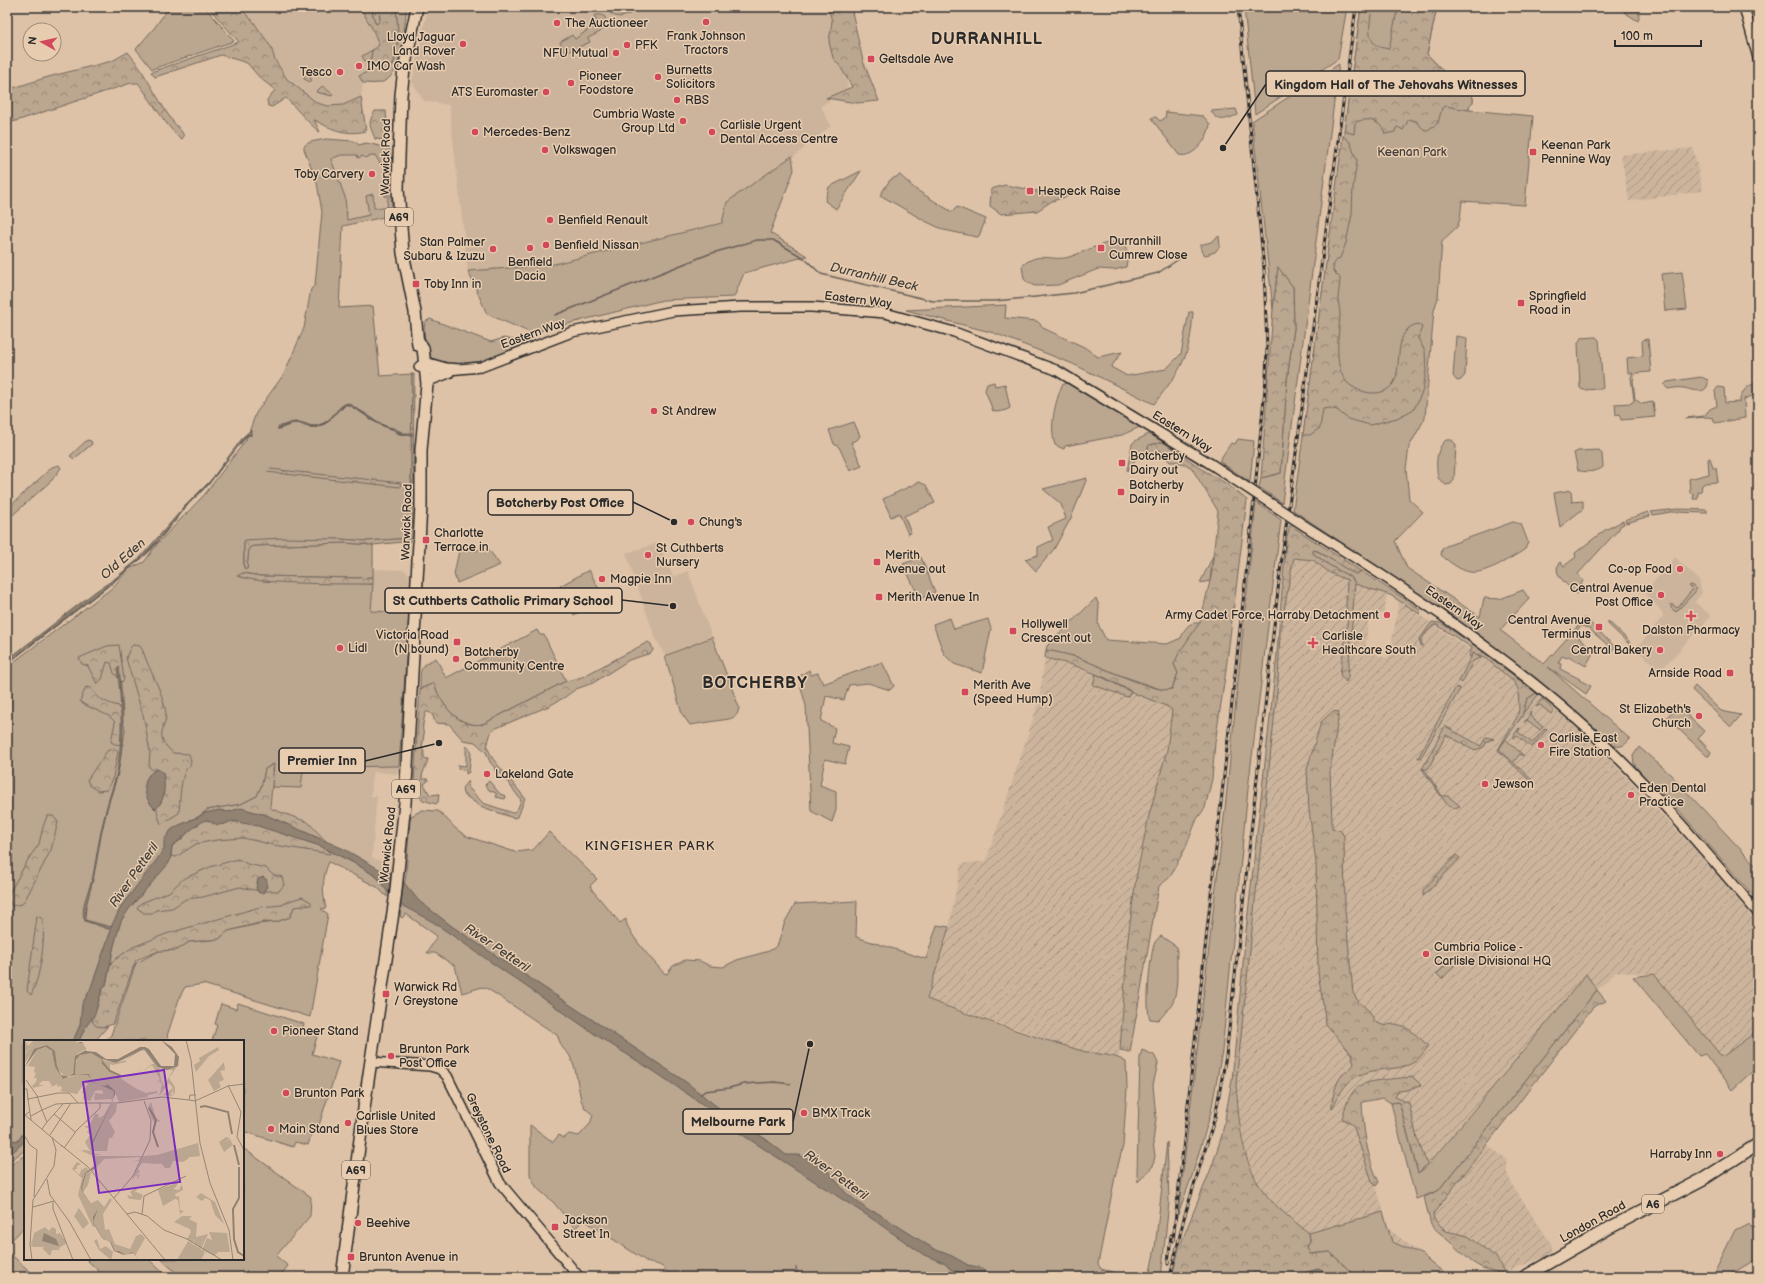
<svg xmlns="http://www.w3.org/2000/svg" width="1765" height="1284" font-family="'Balsamiq Sans',sans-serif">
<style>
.built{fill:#ccb49c}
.industrial{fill:url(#industrial-furrows)}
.green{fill:#bba690;stroke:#73685e}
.forest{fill:url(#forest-crowns);stroke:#73685e}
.water{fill:#918272;stroke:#685f56}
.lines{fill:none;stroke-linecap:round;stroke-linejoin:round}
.stream{stroke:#685f56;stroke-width:1.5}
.minor-casing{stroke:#2b2b2b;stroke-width:12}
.major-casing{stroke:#2b2b2b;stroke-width:14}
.minor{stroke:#e8ccaf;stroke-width:9}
.major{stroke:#e8ccaf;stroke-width:11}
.rail-casing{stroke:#2b2b2b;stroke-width:3}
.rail{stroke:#e8ccaf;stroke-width:1.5;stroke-dasharray:4.5;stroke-linecap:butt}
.minor-bridge-casing{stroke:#2b2b2b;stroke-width:12;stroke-linecap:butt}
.minor-bridge{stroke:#e8ccaf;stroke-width:9}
.poi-dot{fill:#d1495b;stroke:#e8ccaf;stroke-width:1.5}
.labels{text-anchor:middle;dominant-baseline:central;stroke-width:3;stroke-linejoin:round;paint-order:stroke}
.shield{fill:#e8ccaf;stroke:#645b53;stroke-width:1}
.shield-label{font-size:11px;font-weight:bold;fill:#2b2b2b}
.poi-label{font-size:12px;fill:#2b2b2b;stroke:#e8ccaf;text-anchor:start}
.park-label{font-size:12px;fill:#413d3a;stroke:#e8ccaf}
.street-label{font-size:12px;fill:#2b2b2b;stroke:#e8ccaf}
.water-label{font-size:13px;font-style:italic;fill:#44413d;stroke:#e8ccaf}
.neighbourhood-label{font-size:13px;letter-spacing:1px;fill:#2b2b2b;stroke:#e8ccaf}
.district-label{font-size:16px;font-weight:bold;letter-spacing:1px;fill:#2b2b2b;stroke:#e8ccaf}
.inset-river{fill:none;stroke:#918272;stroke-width:2}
.inset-road{fill:none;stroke:#968675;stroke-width:1}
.view{fill:#7b2cbf;fill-opacity:0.15;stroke:#7b2cbf;stroke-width:2}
.inset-edge{fill:none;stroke:#2b2b2b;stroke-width:2}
.leader{fill:none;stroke:#2b2b2b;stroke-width:1.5}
.callout-dot{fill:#2b2b2b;stroke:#e8ccaf;stroke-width:1.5}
.callout{fill:#e8ccaf;stroke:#2b2b2b;stroke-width:1.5}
.callout-label{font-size:13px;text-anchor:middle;font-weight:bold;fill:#2b2b2b}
</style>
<defs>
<pattern id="industrial-furrows" width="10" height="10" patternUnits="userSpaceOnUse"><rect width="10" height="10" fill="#ccb49c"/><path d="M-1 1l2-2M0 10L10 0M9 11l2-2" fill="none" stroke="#a6937f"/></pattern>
<pattern id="forest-crowns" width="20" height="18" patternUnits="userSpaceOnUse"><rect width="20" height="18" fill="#bba690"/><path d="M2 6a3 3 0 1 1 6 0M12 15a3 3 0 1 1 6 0" fill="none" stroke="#988776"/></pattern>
</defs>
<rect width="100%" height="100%" fill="#ddc2a7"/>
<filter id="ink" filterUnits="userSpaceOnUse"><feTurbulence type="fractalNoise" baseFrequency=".025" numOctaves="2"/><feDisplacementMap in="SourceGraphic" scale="8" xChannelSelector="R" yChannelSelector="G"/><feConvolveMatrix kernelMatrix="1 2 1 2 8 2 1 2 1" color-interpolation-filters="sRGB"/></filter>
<g filter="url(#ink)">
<path class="built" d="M 239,7 L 360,7 L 373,30 L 379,46 L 362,56 L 369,69 L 368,72 L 359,77 L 363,83 L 361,97 L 343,105 L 328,106 L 317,103 L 287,79 L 275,60 L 271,47 L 253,21 Z
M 428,7 L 835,7 L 848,89 L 821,106 L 831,126 L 774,173 L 723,223 L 550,265 L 468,271 L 449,105 L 424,101 L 412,82 Z
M 366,143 L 389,148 L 391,156 L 393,215 L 343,226 L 327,155 L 330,148 L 363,145 Z
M 659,543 L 673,577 L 688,571 L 712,637 L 665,656 L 654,635 L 626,553 Z
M 1675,557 L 1699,580 L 1702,593 L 1695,602 L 1711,616 L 1660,671 L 1636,649 L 1663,616 L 1662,612 L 1646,594 L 1646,591 Z
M 373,569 L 404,570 L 410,575 L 409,613 L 371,611 Z
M 373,766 L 402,766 L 401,774 L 373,772 L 371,796 L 377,796 L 372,857 L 391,867 L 390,873 L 326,841 L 308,822 L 272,809 L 270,806 L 272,787 L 301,788 L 303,771 L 321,773 L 333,770 L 335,767 Z"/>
<path class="industrial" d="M 1693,148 L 1703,191 L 1629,201 L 1621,155 Z
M 1294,558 L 1314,560 L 1330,573 L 1387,594 L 1384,614 L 1369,613 L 1365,651 L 1387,658 L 1390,653 L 1399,601 L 1541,698 L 1596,744 L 1634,786 L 1702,856 L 1758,924 L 1758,1030 L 1722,1058 L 1654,974 L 1616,972 L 1597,990 L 1586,974 L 1551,1018 L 1427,1164 L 1417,1138 L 1395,1097 L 1398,1091 L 1407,1090 L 1421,1084 L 1413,1077 L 1388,1079 L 1359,1085 L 1353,1125 L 1372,1181 L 1376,1186 L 1389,1229 L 1449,1277 L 1356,1277 L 1330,1252 L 1310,1254 L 1309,1233 L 1275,1205 L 1264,1192 L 1254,1176 L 1244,1145 L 1240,1123 L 1236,1084 L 1278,682 L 1280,633 L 1285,597 Z
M 1045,658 L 1072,665 L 1106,678 L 1136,694 L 1166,706 L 1172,710 L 1167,750 L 1149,815 L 1136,878 L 1128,938 L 1119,1058 L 1081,1051 L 927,999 L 949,927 L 961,864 L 986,861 L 1033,719 L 1039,700 Z
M 1487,1145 L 1507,1159 L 1507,1173 L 1514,1188 L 1552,1245 L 1552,1252 L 1548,1256 L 1504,1272 L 1496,1257 L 1480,1245 L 1446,1231 L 1434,1219 L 1433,1214 Z"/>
<path class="green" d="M 169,7 L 205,7 L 234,41 L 152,69 L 136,49 L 155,27 Z
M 371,7 L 379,7 L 380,20 L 377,24 L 375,23 Z
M 396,7 L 407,7 C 403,27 406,78 379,83 C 374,84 368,83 363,83 L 359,76 L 367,72 L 369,69 L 362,56 L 374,49 L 372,51 L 370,64 L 393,65 L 398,43 Z
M 613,7 L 640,7 C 630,13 623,21 611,14 L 609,10 Z
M 1244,7 L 1347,7 L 1338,59 L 1255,114 Z
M 1361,7 L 1437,7 L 1427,54 L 1444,72 L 1458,83 L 1469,89 L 1473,98 L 1473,102 L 1469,106 L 1469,110 L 1533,116 L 1525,205 L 1462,201 L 1460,219 L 1457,227 L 1442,241 L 1438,298 L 1434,310 L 1425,418 L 1409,447 L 1406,469 L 1409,499 L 1423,512 L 1395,541 L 1407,568 L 1480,617 L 1484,598 L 1500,599 L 1523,590 L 1529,599 L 1500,630 L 1544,664 L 1585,618 L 1615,647 L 1609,654 L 1607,653 L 1610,647 L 1588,628 L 1582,626 L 1577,630 L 1582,634 L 1579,638 L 1594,651 L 1586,666 L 1568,656 L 1567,658 L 1562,656 L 1558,663 L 1561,664 L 1560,669 L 1580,679 L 1579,680 L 1591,686 L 1586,694 L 1548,667 L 1630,739 C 1625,746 1620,748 1612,745 L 1576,713 L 1481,636 L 1293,510 Z
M 1627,7 L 1638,7 L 1639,17 L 1638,21 L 1624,12 Z
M 596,15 L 602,15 L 605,17 C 609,30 598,33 588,38 L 590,42 L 570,51 L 564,51 L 560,42 L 572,35 L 575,39 L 598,23 L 594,16 Z
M 1339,64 L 1282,503 L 1259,487 L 1261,478 L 1281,473 L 1287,380 L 1294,328 L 1293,287 L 1278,268 L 1273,309 L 1252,121 Z
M 309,67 L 312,69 L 316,68 L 310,78 L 312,80 L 310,82 L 304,79 L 305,75 Z
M 1236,109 L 1238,115 C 1225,119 1219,124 1211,111 Z
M 1166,112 L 1203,116 L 1210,124 C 1209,137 1194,159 1179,155 L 1151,118 L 1156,117 L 1160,121 L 1165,118 Z
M 326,139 L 354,141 L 359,145 L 366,143 L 389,148 L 391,156 L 391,164 L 381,165 L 375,155 L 365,158 L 363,156 L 358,158 L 357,155 L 341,155 L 331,159 L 345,197 L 347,220 L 369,215 L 366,196 L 373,194 L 374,208 L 387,208 L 388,197 L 385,196 L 384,193 L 391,196 L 393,215 L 343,226 L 339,308 L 373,306 L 380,376 L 412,374 L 411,478 L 413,506 L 412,538 L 367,541 L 340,539 L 244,542 L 244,568 L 247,569 L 249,548 L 252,546 L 344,543 L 373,545 L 373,577 L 358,578 L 260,576 L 243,573 L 264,581 L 373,584 L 371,611 L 409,613 L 399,766 L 335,767 L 333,770 L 321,773 L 303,771 L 301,788 L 272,787 L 273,764 L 265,769 L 262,784 L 257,796 L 241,804 L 207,810 L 198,817 L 190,820 L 320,846 L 356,864 L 377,877 L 387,891 L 387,897 L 377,887 L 329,862 C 322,877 322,892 326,908 L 321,909 L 328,914 L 310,1017 L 203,984 L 185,987 L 180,996 L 167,1036 L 172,1041 L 106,1041 L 111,1035 L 136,963 L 159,951 L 177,950 L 189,942 L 219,939 L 228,931 L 258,924 L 276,922 L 290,917 L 294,907 L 135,954 L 107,1027 L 95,1041 L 25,1041 L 25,1150 L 7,1163 L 7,668 L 15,661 L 112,588 L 129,569 L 144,562 L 158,543 L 205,494 L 246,440 L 256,413 L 284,374 L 304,328 L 311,289 L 315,285 L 322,212 L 317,183 L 304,149 L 304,146 L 310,142 Z
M 792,156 L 794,170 L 770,233 L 807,256 L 744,273 L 734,297 L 663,300 L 531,333 L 487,314 L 468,271 L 550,265 L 722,223 L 727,202 Z
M 861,171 L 836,209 L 825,201 L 829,187 Z
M 900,175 L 915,189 L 952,212 L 957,207 L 986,219 L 979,236 L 977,237 L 944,230 L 925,221 L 880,195 L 890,180 Z
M 1219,236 L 1220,246 L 1215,252 L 1206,255 L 1202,253 L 1200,245 L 1211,242 Z
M 1116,242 L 1125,245 L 1128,255 L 1126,267 L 1114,270 L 1098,269 L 1058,285 L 1035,286 L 1028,283 L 1024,279 L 1022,266 C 1039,250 1051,262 1069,257 C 1085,252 1099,243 1116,242 Z
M 1682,272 L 1687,309 L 1665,311 L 1661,274 Z
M 1006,305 L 1005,318 L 1037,321 L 1045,329 L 1084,347 L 1098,357 L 1122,352 L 1111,367 L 1127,376 L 1166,369 L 1181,354 L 1189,312 L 1193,312 C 1190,358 1182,368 1154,404 L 1073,364 L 994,333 L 906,310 Z
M 430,319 L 491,342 L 504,338 L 531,344 L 476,364 L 447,366 L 433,360 L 426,353 L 424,329 L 425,322 Z
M 1456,336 L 1467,338 L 1465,375 L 1461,380 L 1457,381 L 1453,376 Z
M 1596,337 L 1599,340 L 1603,388 L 1601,389 L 1583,390 L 1580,388 L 1578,343 L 1581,338 Z
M 1648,339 L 1651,372 L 1636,373 L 1633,380 L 1635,399 L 1642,404 L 1653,402 L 1655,417 L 1621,420 L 1620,414 L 1616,415 L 1615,404 L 1631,403 L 1634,401 L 1631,377 L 1633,373 L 1628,373 L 1627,358 L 1643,356 L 1642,340 Z
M 1701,377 L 1708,380 C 1709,396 1693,390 1684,388 C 1679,387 1673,388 1668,389 L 1664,385 L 1667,382 Z
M 994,382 L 995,386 L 1005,384 L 1010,408 C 1005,411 998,413 993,411 L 985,390 L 987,384 Z
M 1758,382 L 1758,396 L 1752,396 L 1744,399 L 1745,418 L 1715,423 L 1713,418 L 1707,417 L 1684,419 L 1685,418 L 1704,416 L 1710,409 L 1717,406 L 1715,391 L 1718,387 L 1724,388 L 1725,403 L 1739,402 C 1743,389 1746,387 1758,382 Z
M 1067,383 L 1080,388 L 1140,427 L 1122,435 L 1065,446 L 1064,449 L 1055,445 C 1049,425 1055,404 1062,385 Z
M 854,422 L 860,436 L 857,440 L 851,442 L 862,466 L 850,471 L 839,447 L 834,444 L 829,430 Z
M 1149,434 L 1163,442 L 1149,446 L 1148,448 L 1149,452 L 1136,459 L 1127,471 L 1132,444 L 1135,441 Z
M 1238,439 L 1254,441 L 1250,482 L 1219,461 L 1231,443 L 1235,444 Z
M 1446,440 L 1452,440 L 1456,445 L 1454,480 L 1451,484 L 1446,485 L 1438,478 C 1436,466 1435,449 1446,440 Z
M 1599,450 L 1602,454 L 1603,467 C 1598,472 1584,473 1578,470 L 1574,453 L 1578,451 Z
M 1710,458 L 1713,468 L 1716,468 L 1718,482 L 1705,483 L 1702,485 L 1701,491 L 1698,492 L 1698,499 L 1693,499 L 1694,494 L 1690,493 L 1689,479 L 1709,474 L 1708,459 Z
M 1087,478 L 1071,518 L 1054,549 L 1036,571 L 1025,559 L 1038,555 L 1038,547 L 1053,540 L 1048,527 L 1066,519 L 1061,504 L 1043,489 Z
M 919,482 L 926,485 L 935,503 L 904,516 L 911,533 L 908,534 L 899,513 L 891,517 L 883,499 Z
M 1571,490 L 1572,502 L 1583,501 L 1583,509 L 1560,527 L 1554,493 Z
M 1256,502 L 1281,520 L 1248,789 L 1222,1051 L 1211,1112 L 1192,1176 L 1178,1214 L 1225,809 Z
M 1678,509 L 1707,510 L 1707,513 L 1671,512 L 1653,515 L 1651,512 Z
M 1648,512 L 1650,516 L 1626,523 L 1625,520 Z
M 1623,521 L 1624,524 L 1620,526 L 1619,529 L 1578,574 L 1583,581 L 1581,584 L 1584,586 L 1577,594 L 1575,593 C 1568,585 1549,572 1561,562 L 1564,566 L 1576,557 L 1575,553 L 1605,530 Z
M 1513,522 L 1521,524 L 1528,542 L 1525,549 L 1521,552 C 1509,559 1483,575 1470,572 C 1461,571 1448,561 1441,555 L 1442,549 L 1446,546 Z
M 460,546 L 475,551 L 487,547 L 500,565 L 457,583 L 454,574 Z
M 1311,550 L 1317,551 L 1352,572 L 1359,573 L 1361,571 L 1408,601 L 1420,610 L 1420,614 L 1390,595 L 1355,584 L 1352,578 L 1329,565 L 1315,555 Z
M 1213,556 L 1210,581 L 1200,583 Z
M 921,557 L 935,592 L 920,599 L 903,564 Z
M 589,570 L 604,599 L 574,615 L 560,586 Z
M 1692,585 L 1696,588 L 1695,592 L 1676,612 L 1671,608 L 1671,604 L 1677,608 L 1692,590 L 1692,589 L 1689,586 Z
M 1096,598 L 1099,606 L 1098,624 L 1106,640 L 1167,644 L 1181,638 C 1185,628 1188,622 1200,623 L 1174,664 L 1178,673 L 1172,689 L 1166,691 L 1111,672 L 1077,657 L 1046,650 L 1047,646 Z
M 950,618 L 954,629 L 988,619 L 991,629 L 982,673 L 954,664 L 944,654 L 933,624 Z
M 1608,621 L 1629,641 L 1629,644 L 1608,624 Z
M 537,630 L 540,635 L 544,635 L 566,681 L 483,724 C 459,729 440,704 434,683 L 420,689 C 421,670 417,667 436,658 L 446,678 Z
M 712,637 L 739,707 C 738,715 736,717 729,719 L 690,725 L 682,714 L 665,656 Z
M 1473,653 L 1481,658 L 1473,661 L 1462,683 L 1459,681 Z
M 882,662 L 894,686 L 890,690 L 868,683 L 849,685 L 844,700 L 826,696 L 821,721 L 835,728 L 832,743 L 849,747 L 845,764 L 825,759 L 820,785 L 836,791 L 836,810 L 832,822 L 811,811 L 806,706 L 799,680 L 801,675 L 809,670 L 811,675 L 818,673 L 823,684 Z
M 1096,674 L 1131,692 L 1127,697 L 1093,685 Z
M 1695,686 L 1721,711 L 1741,715 L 1731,727 L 1692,690 Z
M 1456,687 L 1460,689 L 1423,754 L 1420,758 L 1418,758 Z
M 1536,693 L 1538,695 L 1521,716 L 1527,699 Z
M 1542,699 L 1554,710 L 1551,714 L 1540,705 L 1536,707 Z
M 1677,706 L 1704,731 L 1698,738 L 1711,752 L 1709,756 L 1707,756 L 1668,719 L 1668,716 Z
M 1531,712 L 1530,716 L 1543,727 L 1540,730 L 1527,720 L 1524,723 Z
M 1519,728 L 1520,728 L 1518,732 L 1532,743 L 1545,728 L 1547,729 L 1532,747 L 1517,736 L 1514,738 L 1514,735 Z
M 1505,739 L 1523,755 L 1523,756 L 1520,754 L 1513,763 L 1499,749 Z
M 466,746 L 471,750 L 471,753 L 469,772 L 466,774 L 466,770 L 458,769 L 458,765 L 466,766 Z
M 1639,747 L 1670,774 L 1758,868 L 1758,901 L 1668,798 L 1646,779 L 1634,764 L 1633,756 Z
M 1422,769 L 1425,770 L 1442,796 L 1448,796 L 1460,806 L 1455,808 L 1448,806 Z
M 489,781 L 500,794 L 506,796 L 505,799 L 496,797 L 496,793 L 489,790 L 485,785 Z
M 422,810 L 438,811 L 443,815 L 455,828 L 466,836 L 515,852 L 533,850 L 549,832 L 597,879 L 590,886 L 593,891 L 620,923 L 626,919 C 625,931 655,963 664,973 L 667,974 L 673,966 L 685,960 L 700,961 L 710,966 L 723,967 L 737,960 L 769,951 L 777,946 L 785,922 L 795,904 L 857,901 L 856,937 L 926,959 L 937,925 L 949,927 L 927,999 C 977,1018 1028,1035 1079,1050 C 1094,1055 1113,1053 1126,1062 L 1127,1088 L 1123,1146 L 1115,1177 L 1098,1264 L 1101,1269 L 1131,1277 L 799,1277 L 796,1267 L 796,1277 L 672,1277 C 663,1268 663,1264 649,1263 L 584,1220 L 575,1228 L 554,1203 L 537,1188 L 530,1175 L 530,1125 L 553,1142 L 559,1135 L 564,1138 L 569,1134 L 579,1136 L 590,1124 L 593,1115 L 585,1108 L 581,1100 L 575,1069 L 570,1056 L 562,1047 L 557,1035 L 488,989 L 482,987 L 462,993 L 455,966 L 435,953 L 427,953 L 437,936 L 406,914 L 402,918 L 400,916 L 406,874 L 410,819 L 411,816 Z
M 1161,936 L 1177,947 C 1176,964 1179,983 1174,999 C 1171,1007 1164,1014 1159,1020 L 1150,1019 C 1145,1009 1150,952 1155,942 C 1156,940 1160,937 1161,936 Z
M 1449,962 L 1454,966 L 1442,979 L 1437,974 Z
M 1586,974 L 1597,990 L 1438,1191 L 1416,1199 L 1391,1103 L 1398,1102 L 1400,1105 L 1418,1173 L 1425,1168 L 1551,1018 Z
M 1654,974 L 1722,1057 L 1758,1030 L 1758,1066 L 1732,1090 L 1705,1054 L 1699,1056 L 1633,977 Z
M 238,1003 L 304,1024 L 303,1028 L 318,1033 L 312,1054 L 339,1062 L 319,1125 L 315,1124 L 308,1145 L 295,1142 L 293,1147 L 243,1131 L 243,1041 L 212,1041 L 217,1025 L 215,1024 L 221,1004 L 236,1009 Z
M 1142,1050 L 1154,1055 L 1158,1063 L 1153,1085 L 1156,1118 L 1153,1142 L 1155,1156 L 1153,1166 L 1138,1182 L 1137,1174 L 1140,1057 Z
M 1167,1142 L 1169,1202 L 1161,1277 L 1149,1277 L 1155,1248 Z
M 243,1148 L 311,1197 L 310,1216 L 276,1256 L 288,1266 L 279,1277 L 181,1277 L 161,1259 L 243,1259 Z
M 25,1155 L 25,1226 L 8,1244 L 7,1167 Z
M 1383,1212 L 1392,1242 L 1421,1254 L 1449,1277 L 1356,1277 L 1330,1252 L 1310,1254 L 1307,1247 L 1310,1241 L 1309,1233 Z
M 1749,1223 L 1758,1237 L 1758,1258 L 1726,1277 L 1712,1277 L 1735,1230 Z
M 7,1251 L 36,1277 L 7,1277 Z
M 86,1259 L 148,1259 L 168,1277 L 105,1277 Z"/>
<path class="forest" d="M 208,7 L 239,7 L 253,21 L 271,47 L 275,60 L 287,79 L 317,103 L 328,106 L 343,105 L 361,97 L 366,131 C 346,136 331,129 314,120 L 320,132 C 315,130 292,104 286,98 L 272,107 L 268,106 L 267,100 L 275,90 L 260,78 L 247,63 L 221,55 L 155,77 L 151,72 L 239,42 Z
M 360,7 L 371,7 L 375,23 L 377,24 L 380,20 L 379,7 L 396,7 L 398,32 L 396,55 L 393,65 L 385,71 L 375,70 L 370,64 L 372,51 L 379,45 L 373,30 Z
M 828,7 L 851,7 L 863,61 L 879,101 L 857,103 L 826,98 L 852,87 L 840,66 L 833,58 L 829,42 L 832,21 Z
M 1361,7 L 1372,7 C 1370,27 1363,46 1389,49 L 1398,7 L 1437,7 L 1427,54 L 1444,72 L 1458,83 L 1469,89 L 1473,98 L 1473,102 L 1469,106 L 1469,110 L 1445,106 L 1442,108 L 1438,123 L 1426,131 L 1415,121 L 1409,119 L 1403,130 L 1398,127 L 1396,128 L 1395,132 L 1385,134 C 1382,121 1366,116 1355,123 L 1354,134 L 1344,131 Z
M 128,52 C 145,72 156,97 171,119 C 175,125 181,129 184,136 L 182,139 C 169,132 149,96 138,83 L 131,83 L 7,124 L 7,117 L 11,116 L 7,115 L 7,90 L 48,77 L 112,61 Z
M 322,86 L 333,94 L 332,96 L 316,92 Z
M 375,111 L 386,111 L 387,127 L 386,140 L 375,139 C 370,125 367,124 375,111 Z
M 1343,136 L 1350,142 L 1357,161 L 1353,187 L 1352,214 L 1346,243 L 1340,258 L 1334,262 L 1333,271 L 1340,278 C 1340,285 1338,293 1338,300 C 1339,305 1340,310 1340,315 C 1339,335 1331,375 1353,387 C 1366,395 1388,397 1395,380 C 1402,363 1393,329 1418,324 L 1422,327 L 1418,338 L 1425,351 L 1426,371 L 1423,390 L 1414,409 L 1397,418 L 1370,425 L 1348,419 L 1337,410 L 1330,408 L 1323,409 L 1320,428 L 1310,435 L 1303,435 Z
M 1005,185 L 1037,191 L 1067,190 L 1069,196 L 1052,201 L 1037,211 L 1001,214 L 990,206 L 991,189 Z
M 1278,267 L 1293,287 L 1294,328 L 1287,380 L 1281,473 L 1261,478 L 1273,309 Z
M 412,374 L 414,374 L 413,497 L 411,478 Z
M 87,440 L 91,441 L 92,444 L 74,459 L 70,456 Z
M 1163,442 L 1205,471 L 1227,484 L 1247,500 L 1225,677 L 1215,743 L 1212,779 L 1205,808 L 1197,819 L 1185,849 L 1169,878 L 1159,886 L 1130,1052 L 1120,1050 L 1128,938 L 1136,878 L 1149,815 L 1167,750 L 1172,710 L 1166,706 L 1136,694 L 1106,678 L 1073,665 L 1045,658 L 1046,650 C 1056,652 1067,654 1076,657 C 1095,663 1156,695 1172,689 L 1178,673 L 1174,664 L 1179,653 L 1200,622 L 1211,577 L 1218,511 L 1191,467 L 1178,462 L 1170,462 L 1160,450 L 1149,452 L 1148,447 L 1149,445 Z
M 59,465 L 61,468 L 52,480 L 7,520 L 7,509 L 52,467 Z
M 270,469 L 383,481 L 401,483 L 400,487 L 267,472 Z
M 1290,525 L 1361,571 L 1356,574 L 1351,572 L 1318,551 L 1312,550 L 1315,555 L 1329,565 L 1352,578 L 1355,584 L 1348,677 L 1346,682 L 1340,675 L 1348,617 L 1346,607 L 1347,580 L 1330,573 L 1313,560 L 1294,558 L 1292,566 L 1280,633 L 1278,682 L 1236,1084 C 1239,1120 1241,1162 1264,1192 C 1276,1208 1294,1221 1309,1233 L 1310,1241 L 1307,1247 L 1310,1254 L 1330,1252 L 1356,1277 L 1172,1277 L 1179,1248 L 1212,1166 L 1222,1135 L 1232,1080 L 1246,931 L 1276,664 L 1286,540 Z
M 283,538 L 340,539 L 367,541 L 412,538 L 412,541 L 373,545 L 344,543 L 253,546 L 249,548 L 247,569 L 244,568 L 244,542 L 245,540 Z
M 243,573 L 260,576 L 358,578 L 373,577 L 373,584 C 348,584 323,584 298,583 C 278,582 257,582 237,576 Z
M 1432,622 L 1441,623 L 1480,649 L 1536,693 L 1527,699 L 1522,716 L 1499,749 L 1533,781 L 1534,785 L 1498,750 L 1517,717 L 1519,709 L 1518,689 L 1515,683 L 1500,670 L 1486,659 L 1473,653 L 1471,657 L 1469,656 L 1472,648 L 1437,625 C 1430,626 1424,635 1421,641 L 1423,646 L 1421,646 L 1419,640 Z
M 648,642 L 651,644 L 653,650 L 651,653 L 629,660 L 593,683 L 576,689 L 565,697 L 549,706 L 494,729 L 491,732 L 487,747 L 493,759 L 525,798 L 518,817 L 513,818 L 480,806 L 463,794 L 462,788 L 467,782 L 469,782 L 467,786 L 483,803 L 513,813 L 518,808 L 521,800 L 500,772 L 498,774 L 494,769 L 495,768 L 490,762 L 486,752 L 475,742 L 463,740 L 449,724 L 435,723 L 433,716 L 429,712 L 426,712 C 424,718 421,729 424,734 L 422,748 L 424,752 L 424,758 L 428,759 C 427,766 422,771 422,779 L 428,779 L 428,781 L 424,784 L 430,795 L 439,794 L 438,802 L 436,804 L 423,800 L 416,794 L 414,782 L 420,689 L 434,683 C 440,704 459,729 483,724 L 566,681 L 582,677 Z
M 119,645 L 124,679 L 122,682 L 114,673 L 111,663 L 107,662 L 102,679 L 97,684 L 88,666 L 82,664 L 79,658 L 107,646 Z
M 133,645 L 140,646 L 143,651 C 149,670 161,688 165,708 C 170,729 150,732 173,753 L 189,754 C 194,769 187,764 184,774 C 180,786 180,801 179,813 L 161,824 C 154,808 156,791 157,774 L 149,767 L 150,752 L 144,719 L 126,658 L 130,648 Z
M 86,687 L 91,688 C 96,698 108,704 119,706 L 125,729 L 123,745 L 115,744 L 111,742 L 115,722 L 109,716 L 83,704 L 80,701 Z
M 1333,711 L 1339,712 L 1330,772 L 1332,822 L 1332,828 L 1341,831 L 1344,836 L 1345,909 L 1353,993 L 1358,1001 L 1370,1012 L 1375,1022 L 1385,1026 C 1402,1018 1416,1036 1429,1046 C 1424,1051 1420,1059 1414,1062 C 1407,1067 1397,1068 1388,1069 C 1355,1072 1346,1079 1332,1109 C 1331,1100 1336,1082 1342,1075 C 1347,1071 1350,1070 1354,1064 L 1352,1055 L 1326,1024 L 1318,972 L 1316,863 L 1309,810 L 1307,769 L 1321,722 Z
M 1445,726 L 1481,746 L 1486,737 L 1494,739 L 1487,741 L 1484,747 L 1475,750 L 1446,735 L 1428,769 L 1422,769 Z
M 114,748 L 118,752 L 113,777 L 107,790 L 98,791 L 90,786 L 87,780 L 107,751 Z
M 274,764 L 270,807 L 272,809 L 308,822 L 326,841 L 330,854 L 274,845 L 243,838 L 217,840 L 196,844 L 176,857 L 171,856 L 172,846 L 182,839 L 207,810 L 241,804 L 257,796 L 262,784 L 265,769 Z
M 47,816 L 53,816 L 58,822 L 51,850 L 25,900 L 22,904 L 12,906 L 7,897 L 29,858 L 39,844 L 43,827 Z
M 1456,855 L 1460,858 L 1423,896 L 1423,890 Z
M 238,859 L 247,864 L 266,868 L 272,874 L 282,877 L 284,885 L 279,891 L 259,891 L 240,887 L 203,897 L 186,899 L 172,908 L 156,910 L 152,913 L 144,913 L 137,908 L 141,903 L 169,892 L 183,879 L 210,867 Z
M 302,897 L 311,902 L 311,905 L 294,907 L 290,917 L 276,922 L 259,923 L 228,931 L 219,939 L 189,942 L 177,950 L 159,951 L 136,960 L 113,1024 L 104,1027 L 96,1026 L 92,1021 L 102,990 L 106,985 L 110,966 L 113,961 L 133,947 L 166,934 L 260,907 L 282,905 L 289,901 Z
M 37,916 L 43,919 C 45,942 41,975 31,995 L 27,991 Z
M 1597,990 L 1606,1001 L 1593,1007 L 1433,1214 L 1434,1219 L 1446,1231 L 1468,1236 L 1496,1257 L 1504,1272 L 1500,1273 L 1482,1268 L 1472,1262 L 1431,1225 L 1424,1197 L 1438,1191 Z
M 1413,1077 L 1421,1085 L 1407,1090 L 1398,1091 L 1395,1097 L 1409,1103 L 1417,1138 L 1427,1164 L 1418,1173 L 1400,1105 L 1398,1102 L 1391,1103 L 1383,1098 L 1362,1102 C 1363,1127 1367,1159 1379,1182 L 1376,1186 L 1372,1181 L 1353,1125 L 1342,1119 C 1345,1107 1349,1093 1359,1086 C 1367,1080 1402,1078 1413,1077 Z"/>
<path class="water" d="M 348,403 L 385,426 L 393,428 L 404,433 L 412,433 L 412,435 L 399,434 L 391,428 L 383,426 L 380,423 L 371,420 L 358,410 L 347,404 C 338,407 333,421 321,426 C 311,429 307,425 299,423 C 293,422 283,427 278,429 L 278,427 C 284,425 293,421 299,422 C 311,424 310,429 324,423 C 333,418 338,405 348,403 Z
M 251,430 L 251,435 L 247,435 L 208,485 L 188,504 L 151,550 L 112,583 L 7,664 L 7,660 L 96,591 L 113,580 L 139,559 L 185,506 L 211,480 L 244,436 Z
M 119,667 C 123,704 126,740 117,777 C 113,790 108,804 105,818 C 100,837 98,856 94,875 C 91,890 85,904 85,920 L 111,927 L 122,905 L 158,858 L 164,848 L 164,840 L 171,830 L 177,826 L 198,817 L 205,813 L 220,810 L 228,812 L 241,808 L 266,815 L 344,849 L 381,870 L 390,873 L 400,878 L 419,901 L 453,927 L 686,1082 L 716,1106 L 767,1140 L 786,1155 L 799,1155 L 823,1165 L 846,1193 L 869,1211 L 876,1212 L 934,1249 L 952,1256 L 968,1265 L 983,1268 L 990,1274 L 998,1277 L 970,1277 L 950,1269 L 944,1263 L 924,1255 L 868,1216 L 738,1132 L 708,1108 L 655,1072 L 596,1035 L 433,922 L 401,905 L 387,891 L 377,877 L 356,864 L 320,846 L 258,826 L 232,821 L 225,824 L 218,825 L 206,820 C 193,826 184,837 172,846 L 171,856 L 169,863 L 129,909 L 121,921 L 114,946 L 106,985 L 102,990 L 95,1014 L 85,1028 L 79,1041 L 73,1041 L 80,1025 L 82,1004 L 90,990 L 111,930 L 85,921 C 79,908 90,889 93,876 C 97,854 100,832 106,810 C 109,797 114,785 117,772 C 123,737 122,703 117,668 Z
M 157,769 L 163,772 C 165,784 166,802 155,809 C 143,798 139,777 157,769 Z
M 263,877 L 267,880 L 266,888 L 263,893 L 259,893 L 256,888 L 258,879 Z
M 25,1130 L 25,1141 L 13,1152 L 7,1155 L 7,1148 L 14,1140 L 18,1141 Z
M 1318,1269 L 1336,1277 L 1290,1277 Z"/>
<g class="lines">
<path class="stream" d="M 555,315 L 709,254 L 757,240 L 773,240 L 804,258 L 821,274 L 933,301 L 995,301 L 1074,293 L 1158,273 L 1182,257
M 354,408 L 365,414
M 341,409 L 346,404 L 351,406
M 368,417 C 372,421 386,427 392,429
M 295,423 L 299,423 L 306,426
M 310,427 L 316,427 L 329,421
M 278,429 L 289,425
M 397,432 L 404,435 L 412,435
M 241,443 L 247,435 L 251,435
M 215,476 L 224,463
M 206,487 L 212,479
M 174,522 L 188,504 L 203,489
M 162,536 L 171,525
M 145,555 L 157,542
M 134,564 L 142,558
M 111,584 L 131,566
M 30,645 L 108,586
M 18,655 L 26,649
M 7,664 L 15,657
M 701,1094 L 705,1091 L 729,1088 L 744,1084 L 774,1082 L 791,1084"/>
<defs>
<path id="minor" d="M 1744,7 L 1758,58
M 460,369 L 446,368 L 425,362 L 419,367 L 437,371 L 481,367 L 572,332 L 673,311 L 741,307 L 812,307 L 885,313 L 954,332 L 1056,370 L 1211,464
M 427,385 L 431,380 L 449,373
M 1305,526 C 1405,589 1504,653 1592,733 C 1652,788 1705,851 1758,913
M 371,1062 L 430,1066 L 440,1069 L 447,1076 L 500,1183 L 579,1277"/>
<path id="major" d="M 417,7 L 404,69 L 401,95 L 398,189 L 403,253 L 415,312 L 418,345
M 342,1277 L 365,1101 L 395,899 L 405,803 L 421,505 L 421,450 L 427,384 L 423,348 L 417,339
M 1524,1277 L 1611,1227 L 1705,1178 L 1758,1144"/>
</defs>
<use href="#minor" class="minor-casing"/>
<use href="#major" class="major-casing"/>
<use href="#minor" class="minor"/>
<use href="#major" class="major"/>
<defs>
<path id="rail" d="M 1173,1241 L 1251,529 L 1266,379 L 1267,347 L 1264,268 L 1238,7
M 1168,1264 L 1171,1235
M 1170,1277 L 1184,1218 L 1215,1117 L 1226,1056 L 1280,572 L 1356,7"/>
</defs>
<use href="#rail" class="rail-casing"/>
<use href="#rail" class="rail"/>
<defs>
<path id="minor-bridge" d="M 1211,464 L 1305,526"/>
</defs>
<use href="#minor-bridge" class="minor-bridge-casing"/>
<use href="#minor-bridge" class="minor-bridge"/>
</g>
</g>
<g class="poi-dot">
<circle cx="706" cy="22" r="4"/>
<circle cx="557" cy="23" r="4"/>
<circle cx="463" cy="44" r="4"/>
<circle cx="627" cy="45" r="4"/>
<circle cx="616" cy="53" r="4"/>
<rect x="867" y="55" width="8" height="8" rx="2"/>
<circle cx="359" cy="66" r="4"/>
<circle cx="340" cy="72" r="4"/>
<circle cx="658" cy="77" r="4"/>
<circle cx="571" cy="83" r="4"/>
<circle cx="546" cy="92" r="4"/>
<circle cx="677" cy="100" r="4"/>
<circle cx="683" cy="121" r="4"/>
<circle cx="475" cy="132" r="4"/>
<circle cx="712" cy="132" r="4"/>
<circle cx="545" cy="150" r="4"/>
<rect x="1529" y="148" width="8" height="8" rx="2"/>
<circle cx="372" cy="174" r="4"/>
<rect x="1026" y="187" width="8" height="8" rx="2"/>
<circle cx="550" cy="220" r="4"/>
<circle cx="546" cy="245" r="4"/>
<circle cx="530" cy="248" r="4"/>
<rect x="1097" y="244" width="8" height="8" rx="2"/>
<circle cx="493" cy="249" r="4"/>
<rect x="412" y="280" width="8" height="8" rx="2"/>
<rect x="1517" y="299" width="8" height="8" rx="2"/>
<circle cx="654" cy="411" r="4"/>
<rect x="1118" y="459" width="8" height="8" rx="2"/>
<rect x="1117" y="488" width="8" height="8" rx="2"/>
<circle cx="691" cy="522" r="4"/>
<rect x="422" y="536" width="8" height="8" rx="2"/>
<circle cx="648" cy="555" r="4"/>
<rect x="873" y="558" width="8" height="8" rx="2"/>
<circle cx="1680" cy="569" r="4"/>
<circle cx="602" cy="579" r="4"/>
<circle cx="1661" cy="595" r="4"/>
<rect x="875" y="593" width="8" height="8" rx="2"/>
<circle cx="1387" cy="615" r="4"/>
<path d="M1689 610h4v4h4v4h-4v4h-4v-4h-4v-4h4z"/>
<rect x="1595" y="623" width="8" height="8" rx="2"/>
<rect x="1009" y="627" width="8" height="8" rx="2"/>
<rect x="453" y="638" width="8" height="8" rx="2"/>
<path d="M1311 637h4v4h4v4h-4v4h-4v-4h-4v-4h4z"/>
<circle cx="340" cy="648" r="4"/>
<circle cx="1660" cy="650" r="4"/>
<circle cx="456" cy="659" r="4"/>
<rect x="1726" y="669" width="8" height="8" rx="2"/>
<rect x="961" y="688" width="8" height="8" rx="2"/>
<circle cx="1699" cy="716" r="4"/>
<circle cx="1541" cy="745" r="4"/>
<circle cx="487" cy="774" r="4"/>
<circle cx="1485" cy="784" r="4"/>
<circle cx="1631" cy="795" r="4"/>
<circle cx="1426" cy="954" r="4"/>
<rect x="382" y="990" width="8" height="8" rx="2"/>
<circle cx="274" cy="1031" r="4"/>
<circle cx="391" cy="1056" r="4"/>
<circle cx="286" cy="1093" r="4"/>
<circle cx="804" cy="1113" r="4"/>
<circle cx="348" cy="1123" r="4"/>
<circle cx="271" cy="1129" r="4"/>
<circle cx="1720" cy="1154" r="4"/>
<circle cx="358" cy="1223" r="4"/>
<rect x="551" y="1223" width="8" height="8" rx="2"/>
<rect x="347" y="1253" width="8" height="8" rx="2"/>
</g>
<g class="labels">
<g class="shield">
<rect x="385" y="208" width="28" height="18" rx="3"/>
<rect x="392" y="780" width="28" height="18" rx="3"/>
<rect x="342" y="1161" width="28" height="18" rx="3"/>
<rect x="1642" y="1195" width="22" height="18" rx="3"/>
</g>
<g class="shield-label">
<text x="399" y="217">A69</text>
<text x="406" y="789">A69</text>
<text x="356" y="1170">A69</text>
<text x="1653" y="1204">A6</text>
</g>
<g class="poi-label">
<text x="565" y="23">The Auctioneer</text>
<text x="706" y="36" text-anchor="middle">Frank Johnson<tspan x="706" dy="14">Tractors</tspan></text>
<text x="455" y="37" text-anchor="end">Lloyd Jaguar<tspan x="455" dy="14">Land Rover</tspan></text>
<text x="635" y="45">PFK</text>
<text x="608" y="53" text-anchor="end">NFU Mutual</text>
<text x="879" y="59">Geltsdale Ave</text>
<text x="367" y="66">IMO Car Wash</text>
<text x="666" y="70">Burnetts<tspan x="666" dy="14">Solicitors</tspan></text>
<text x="332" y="72" text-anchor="end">Tesco</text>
<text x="579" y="76">Pioneer<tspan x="579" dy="14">Foodstore</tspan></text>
<text x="538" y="92" text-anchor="end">ATS Euromaster</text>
<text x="685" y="100">RBS</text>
<text x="675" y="114" text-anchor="end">Cumbria Waste<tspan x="675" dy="14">Group Ltd</tspan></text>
<text x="720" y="125">Carlisle Urgent<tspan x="720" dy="14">Dental Access Centre</tspan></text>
<text x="483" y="132">Mercedes-Benz</text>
<text x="1541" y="145">Keenan Park<tspan x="1541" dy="14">Pennine Way</tspan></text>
<text x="553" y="150">Volkswagen</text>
<text x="364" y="174" text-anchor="end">Toby Carvery</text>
<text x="1038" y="191">Hespeck Raise</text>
<text x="558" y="220">Benfield Renault</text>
<text x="1109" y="241">Durranhill<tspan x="1109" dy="14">Cumrew Close</tspan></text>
<text x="485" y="242" text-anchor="end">Stan Palmer<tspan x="485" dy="14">Subaru &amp; Izuzu</tspan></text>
<text x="554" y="245">Benfield Nissan</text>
<text x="530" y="262" text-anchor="middle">Benfield<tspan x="530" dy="14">Dacia</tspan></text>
<text x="424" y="284">Toby Inn in</text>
<text x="1529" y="296">Springfield<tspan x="1529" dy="14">Road in</tspan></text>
<text x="662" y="411">St Andrew</text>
<text x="1130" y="456">Botcherby<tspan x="1130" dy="14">Dairy out</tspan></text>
<text x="1129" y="485">Botcherby<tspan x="1129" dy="14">Dairy in</tspan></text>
<text x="699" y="522">Chung's</text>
<text x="434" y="533">Charlotte<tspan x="434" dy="14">Terrace in</tspan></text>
<text x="656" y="548">St Cuthberts<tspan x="656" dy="14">Nursery</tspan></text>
<text x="885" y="555">Merith<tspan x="885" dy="14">Avenue out</tspan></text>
<text x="1672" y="569" text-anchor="end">Co-op Food</text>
<text x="610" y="579">Magpie Inn</text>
<text x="1653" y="588" text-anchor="end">Central Avenue<tspan x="1653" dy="14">Post Office</tspan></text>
<text x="887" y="597">Merith Avenue In</text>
<text x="1379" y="615" text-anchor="end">Army Cadet Force, Harraby Detachment</text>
<text x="1591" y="620" text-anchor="end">Central Avenue<tspan x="1591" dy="14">Terminus</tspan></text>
<text x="1021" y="624">Hollywell<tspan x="1021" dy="14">Crescent out</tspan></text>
<text x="1691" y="630" text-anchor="middle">Dalston Pharmacy</text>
<text x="449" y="635" text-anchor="end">Victoria Road<tspan x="449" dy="14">(N bound)</tspan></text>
<text x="1322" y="636">Carlisle<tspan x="1322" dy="14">Healthcare South</tspan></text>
<text x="348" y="648">Lidl</text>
<text x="1652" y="650" text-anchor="end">Central Bakery</text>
<text x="464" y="652">Botcherby<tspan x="464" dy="14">Community Centre</tspan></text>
<text x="1722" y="673" text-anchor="end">Arnside Road</text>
<text x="973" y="685">Merith Ave<tspan x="973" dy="14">(Speed Hump)</tspan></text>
<text x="1691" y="709" text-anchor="end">St Elizabeth's<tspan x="1691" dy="14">Church</tspan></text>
<text x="1549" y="738">Carlisle East<tspan x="1549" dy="14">Fire Station</tspan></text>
<text x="495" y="774">Lakeland Gate</text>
<text x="1493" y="784">Jewson</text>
<text x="1639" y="788">Eden Dental<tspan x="1639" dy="14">Practice</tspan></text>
<text x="1434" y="947">Cumbria Police -<tspan x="1434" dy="14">Carlisle Divisional HQ</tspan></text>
<text x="394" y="987">Warwick Rd<tspan x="394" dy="14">/ Greystone</tspan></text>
<text x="282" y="1031">Pioneer Stand</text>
<text x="399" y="1049">Brunton Park<tspan x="399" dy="14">Post Office</tspan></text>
<text x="294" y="1093">Brunton Park</text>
<text x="812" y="1113">BMX Track</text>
<text x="356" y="1116">Carlisle United<tspan x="356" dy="14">Blues Store</tspan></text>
<text x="279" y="1129">Main Stand</text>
<text x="1712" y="1154" text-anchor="end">Harraby Inn</text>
<text x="563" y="1220">Jackson<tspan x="563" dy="14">Street In</tspan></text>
<text x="366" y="1223">Beehive</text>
<text x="359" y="1257">Brunton Avenue in</text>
</g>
<g class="park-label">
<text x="1412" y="152">Keenan Park</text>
</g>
<g class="street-label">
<text transform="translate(386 157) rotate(-89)">Warwick Road</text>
<text transform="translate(858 300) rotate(7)">Eastern Way</text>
<text transform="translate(533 334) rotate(-20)">Eastern Way</text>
<text transform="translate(1182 432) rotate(32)">Eastern Way</text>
<text transform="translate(407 522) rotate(-88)">Warwick Road</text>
<text transform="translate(1454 608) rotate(35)">Eastern Way</text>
<text transform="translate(388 845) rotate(-84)">Warwick Road</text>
<text transform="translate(488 1133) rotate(64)">Greystone Road</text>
<text transform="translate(1593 1222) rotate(-29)">London Road</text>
</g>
<g class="water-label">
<text transform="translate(874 277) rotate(13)">Durranhill Beck</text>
<text transform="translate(123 559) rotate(-41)">Old Eden</text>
<text transform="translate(134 875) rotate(-55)">River Petteril</text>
<text transform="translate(497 948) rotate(34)">River Petteril</text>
<text transform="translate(836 1175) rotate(36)">River Petteril</text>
</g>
<g class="neighbourhood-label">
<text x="650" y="846">KINGFISHER PARK</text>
</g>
<g class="district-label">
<text x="987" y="39">DURRANHILL</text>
<text x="755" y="683">BOTCHERBY</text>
</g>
</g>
<g transform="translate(24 1040)">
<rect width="220" height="220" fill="#ddc2a7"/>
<path d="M 1,0 L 4,6 L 10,0 L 52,0 L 53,3 L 58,2 L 62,9 L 53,14 L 48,34 L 42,38 L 33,28 L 31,12 L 23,5 L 10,10 L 0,24 L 0,15 L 10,3 L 0,14 ZM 24,7 L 29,13 L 31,27 L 39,39 L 50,36 L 53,18 L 59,13 L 67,13 L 86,24 L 86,31 L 111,48 L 122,53 L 133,51 L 134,56 L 133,53 L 129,54 L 130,57 L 129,54 L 124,55 L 124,57 L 95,62 L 91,53 L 88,62 L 87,59 L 70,60 L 71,53 L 79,54 L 79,51 L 76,50 L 71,51 L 66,61 L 59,59 L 60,54 L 58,52 L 64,44 L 61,42 L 53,54 L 36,51 L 38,49 L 37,46 L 33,47 L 34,44 L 22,49 L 28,46 L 25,41 L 18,41 L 15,45 L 21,45 L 9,48 L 8,46 L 12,42 L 13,38 L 10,38 L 12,33 L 10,32 L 11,27 L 4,26 L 13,10 ZM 194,7 L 195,10 L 185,16 L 172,32 L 170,25 L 176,21 L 175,18 ZM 200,22 L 201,30 L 196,31 L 200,40 L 195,42 L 197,47 L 190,51 L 184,40 ZM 127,62 L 132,78 L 137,82 L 132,81 L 131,84 L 128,79 L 124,67 ZM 86,64 L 93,64 L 92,72 L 85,81 L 91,92 L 88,97 L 90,98 L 85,98 L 83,111 L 70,111 L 69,114 L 78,114 L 73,115 L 67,115 L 58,111 L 50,113 L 60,110 L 66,111 L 61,102 L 66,95 L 63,92 L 65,89 L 60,86 L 65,86 L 71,74 L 74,74 L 75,78 L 80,75 ZM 202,97 L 206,98 L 200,103 L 206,99 L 209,105 L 200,112 L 195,102 ZM 174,103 L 176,116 L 120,116 L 133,115 ZM 119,116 L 165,116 L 165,118 L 159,122 L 149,121 L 146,128 L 141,128 L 138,124 L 118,123 L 114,129 L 116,132 L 112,134 L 116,135 L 115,137 L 113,139 L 114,136 L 112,135 L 108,140 ZM 53,122 L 57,124 L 53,126 L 53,129 L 50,129 L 54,134 L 56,134 L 58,127 L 58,130 L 62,127 L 67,133 L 64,145 L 59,152 L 67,163 L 74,160 L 80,167 L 86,158 L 88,160 L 79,174 L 81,190 L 85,189 L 91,204 L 106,209 L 112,196 L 117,194 L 121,198 L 111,216 L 108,212 L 101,215 L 91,211 L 87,202 L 79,199 L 71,186 L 69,187 L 54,155 L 58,138 L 48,129 ZM 157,140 L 159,150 L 151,154 L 152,157 L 155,156 L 156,170 L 160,171 L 156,174 L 154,160 L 151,159 L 139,166 L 134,150 L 154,142 L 152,147 L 149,149 L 155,150 L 158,144 L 154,141 ZM 110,149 L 112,149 L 114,150 L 110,151 L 119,155 L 117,160 L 106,159 L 103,157 L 105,155 L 107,157 L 108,155 L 106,152 ZM 177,153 L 191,162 L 200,184 L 191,175 L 186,160 L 181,158 L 178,161 L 172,157 ZM 158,176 L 168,176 L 165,179 L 173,183 L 172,197 L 184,194 L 177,209 L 169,203 L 172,198 L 168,203 L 163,199 L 167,192 L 166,189 L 150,182 ZM 21,187 L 25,191 L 28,187 L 32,189 L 32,194 L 36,193 L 43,203 L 35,208 L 36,210 L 28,210 L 26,216 L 19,209 L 20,207 L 7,206 L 10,193 ZM 185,192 L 203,193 L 206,212 L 194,212 L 191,216 L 178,210 L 183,198 L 188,200 ZM 164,201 L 181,212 L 177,220 L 153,220 Z" fill="#bba690"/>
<path d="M 120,9 L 123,12 L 137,30 L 155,24 L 145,38 L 151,47 L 151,53 L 149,55 L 149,50 L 147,54 L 149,56 L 139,55 L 149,48 L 145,43 L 135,56 L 138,45 L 136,41 L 133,43 L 136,39 L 128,25 L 117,32 L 115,29 L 115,28 L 124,21 L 115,28 L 117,32 L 128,24 L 130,24 L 121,11 L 117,10 L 101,21 L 103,22 L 88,25 L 81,22 L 78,20 L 92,23 L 102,20 L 115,10 ZM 135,29 L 149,30 L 140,46 L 137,40 ZM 43,13 L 48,32 L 43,36 L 41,18 L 38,17 ZM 68,116 L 69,118 L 70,116 L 118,116 L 115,121 L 109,121 L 115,120 L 116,117 L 80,119 L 69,131 L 72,134 L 66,129 L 70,125 ZM 124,116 L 168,116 L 177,117 L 150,117 L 155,121 L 149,121 L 147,124 L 144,117 L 129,118 L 127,121 L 132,123 L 128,124 ZM 73,199 L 76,209 L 82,206 L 89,212 L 87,220 L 75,210 L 70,201 ZM 7,201 L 17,202 L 15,206 L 20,206 L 25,211 L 27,206 L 23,204 L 28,204 L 26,213 L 19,209 L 20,207 L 9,207 Z" fill="#bba690" fill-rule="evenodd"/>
<path d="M 55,168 L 65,183 L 59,189 L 50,176 Z" fill="#bba690"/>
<path d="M 52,0 L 53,3 L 57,2 L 58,2 L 62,9 L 62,11 L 72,12 L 82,19 L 94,19 L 116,7 L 121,7 L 125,9 L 137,26 L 150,26 L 151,14 L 137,0 L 148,7 L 155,17 L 154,26 L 143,30 L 134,27 L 120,9 L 92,23 L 78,19 L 82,27 L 77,19 L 67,13 L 56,15 L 52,20 L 51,34 L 65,34 L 68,42 L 76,45 L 82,46 L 83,44 L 99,44 L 83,44 L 89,49 L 91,51 L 91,54 L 88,63 L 69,103 L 68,111 L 72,125 L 70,129 L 62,133 L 58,148 L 61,156 L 74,169 L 69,182 L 79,199 L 87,202 L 91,211 L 95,211 L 101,215 L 106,213 L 108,212 L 110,213 L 114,219 L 115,220 L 110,213 L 100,215 L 90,211 L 86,202 L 78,198 L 69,183 L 69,177 L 74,169 L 62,157 L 57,148 L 61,133 L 71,126 L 68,115 L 68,102 L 89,61 L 90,51 L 69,42 L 64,35 L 53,34 L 39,39 L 31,27 L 28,11 L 22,7 L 13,10 L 0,28 L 10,9 L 23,5 L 31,11 L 33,26 L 37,35 L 45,37 L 49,33 L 51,16 L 62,10 L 59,3 L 53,3 ZM 20,193 L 32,199 L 35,206 L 18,201 Z" fill="#918272"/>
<path class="inset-river" d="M 78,22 L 86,31 L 97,36M 176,67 L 181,66 L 204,72 L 208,94M 125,68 L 132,80 L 129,92 L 134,107M 210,105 L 215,125M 215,127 L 215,158 L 209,169 L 210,199 L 214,212 L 220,216"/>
<path class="inset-road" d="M 162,0 L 167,20 L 176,103 L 186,143 L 205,190 L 209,220M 2,40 L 14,57M 204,45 L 217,72 L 213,97 L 220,110M 0,49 L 3,49 L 4,60M 172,55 L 166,55 L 165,60 L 171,61 L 204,46 L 220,44M 5,72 L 1,75 L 39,107M 30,74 L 51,92M 7,76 L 18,70 L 13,56M 7,80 L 4,59 L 34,53 L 45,53 L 54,63 L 93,63 L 138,57 L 165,60M 23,82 L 39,64M 18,89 L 23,82 L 18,70 L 32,64 L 54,63M 0,95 L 6,105 L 13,110 L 10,157M 26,95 L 47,63M 37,105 L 64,127 L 141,220M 40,108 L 53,90 L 76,68 L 76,63M 23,139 L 26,155 L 45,181 L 67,220M 90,158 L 109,136 L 126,100 L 127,80 L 120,61M 29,162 L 29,169 L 49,220M 9,167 L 30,161M 103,174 L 111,172 L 123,176 L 140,190 L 163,199 L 198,220M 118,174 L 120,156 L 162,136M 8,220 L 6,204 L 9,160 L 30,126 L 32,110 L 28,97"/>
<path class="view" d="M 140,30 L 156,142 L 75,153 L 59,42 Z"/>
<rect width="220" height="220" class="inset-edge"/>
</g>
<path class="leader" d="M1223 148L1266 84M674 522L633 502M673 606L622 600M439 743L365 761M810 1044L793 1122"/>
<g class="callout-dot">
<circle cx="1223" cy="148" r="4"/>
<circle cx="674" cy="522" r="4"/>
<circle cx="673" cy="606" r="4"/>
<circle cx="439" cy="743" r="4"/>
<circle cx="810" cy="1044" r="4"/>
</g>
<g class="callout">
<rect x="1266" y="71" width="259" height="25" rx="4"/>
<rect x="488" y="490" width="145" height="25" rx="4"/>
<rect x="385" y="588" width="237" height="25" rx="4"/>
<rect x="279" y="748" width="86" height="25" rx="4"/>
<rect x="683" y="1109" width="110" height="25" rx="4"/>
</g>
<g class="callout-label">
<text x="1396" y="89">Kingdom Hall of The Jehovahs Witnesses</text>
<text x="560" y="507">Botcherby Post Office</text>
<text x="503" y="605">St Cuthberts Catholic Primary School</text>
<text x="322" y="765">Premier Inn</text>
<text x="738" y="1126">Melbourne Park</text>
</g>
<rect width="1765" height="1284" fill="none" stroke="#e8ccaf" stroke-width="24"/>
<rect x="12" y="12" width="1741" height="1260" fill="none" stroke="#2b2b2b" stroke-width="1.5" filter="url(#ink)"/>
<g transform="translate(42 42) rotate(278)"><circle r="19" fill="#e8ccaf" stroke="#9c8c7a"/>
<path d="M0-3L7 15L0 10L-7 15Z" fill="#d1495b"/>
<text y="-6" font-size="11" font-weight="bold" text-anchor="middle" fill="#2b2b2b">N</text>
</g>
<path d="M1615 40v6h86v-6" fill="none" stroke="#2b2b2b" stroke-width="2"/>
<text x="1621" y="40" font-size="12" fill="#2b2b2b" stroke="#e8ccaf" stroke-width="3" paint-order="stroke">100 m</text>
</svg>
